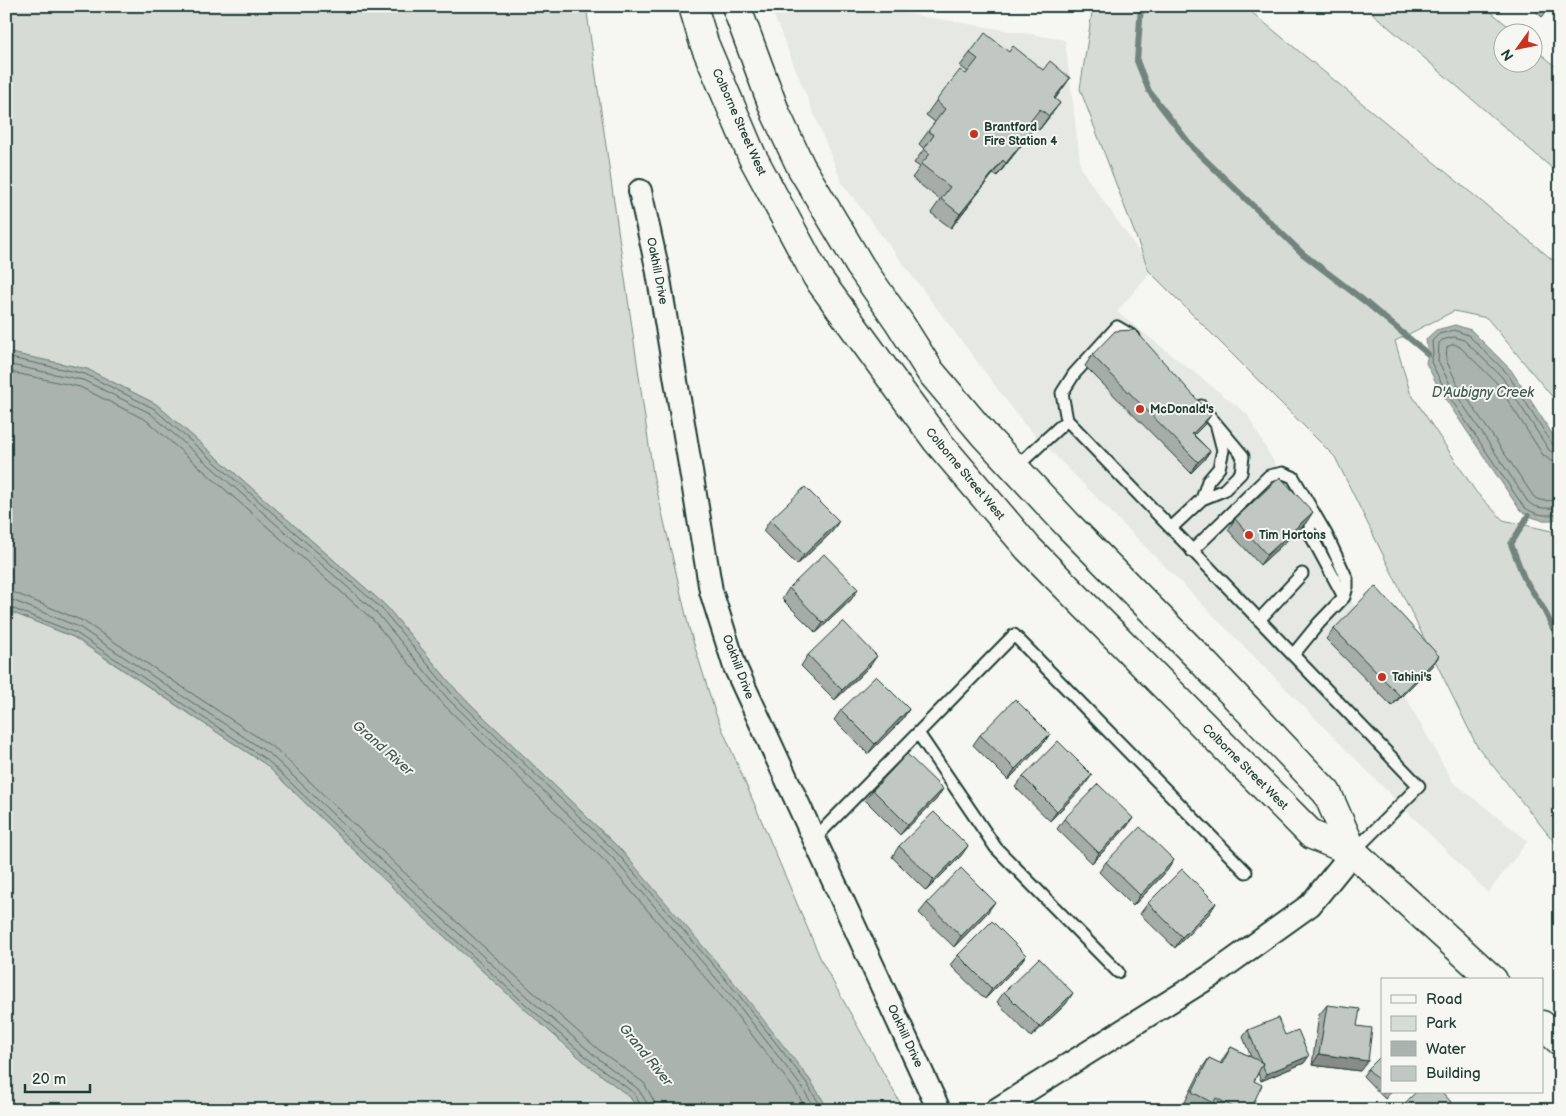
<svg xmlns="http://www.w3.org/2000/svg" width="1566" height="1116" font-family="'Balsamiq Sans',sans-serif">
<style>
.built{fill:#e6e8e4}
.green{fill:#d6dbd6;stroke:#7a8c85}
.water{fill:#aab3ae;stroke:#72847d}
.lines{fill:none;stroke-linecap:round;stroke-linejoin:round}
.shore{stroke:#576c65;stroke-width:1}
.stream{stroke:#72847d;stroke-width:6}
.lane-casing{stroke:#1f3d34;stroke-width:15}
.street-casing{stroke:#1f3d34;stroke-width:26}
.secondary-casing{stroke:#1f3d34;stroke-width:31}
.lane{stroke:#f6f6f2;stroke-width:11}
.street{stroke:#f6f6f2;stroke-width:22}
.secondary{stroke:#f6f6f2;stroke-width:28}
.wall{fill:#a6aca8;stroke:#1f3d34}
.shaded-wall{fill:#878c88;stroke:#1f3d34}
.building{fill:#c1c8c3;stroke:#1f3d34}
.poi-dot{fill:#c8321e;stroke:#f6f6f2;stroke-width:2}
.labels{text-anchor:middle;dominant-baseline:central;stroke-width:4;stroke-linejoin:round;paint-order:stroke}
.street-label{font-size:12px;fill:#1f3d34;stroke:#f6f6f2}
.poi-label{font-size:12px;font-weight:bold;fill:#1f3d34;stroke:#f6f6f2;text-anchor:start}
.water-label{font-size:14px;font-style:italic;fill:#425a52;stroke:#f6f6f2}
</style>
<rect width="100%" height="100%" fill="#f6f6f2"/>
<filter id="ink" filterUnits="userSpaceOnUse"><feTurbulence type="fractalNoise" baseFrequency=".02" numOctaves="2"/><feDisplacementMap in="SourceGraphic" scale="10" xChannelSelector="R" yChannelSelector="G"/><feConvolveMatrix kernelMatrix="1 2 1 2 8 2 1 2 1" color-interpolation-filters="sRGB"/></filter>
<g filter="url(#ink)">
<path class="built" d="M 770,6 L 861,6 L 1065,40 L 1081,169 L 1152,270 L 1117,312 L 1247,414 L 1453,782 L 1528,841 L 1488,893 L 1025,425 L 842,183 Z"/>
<path class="green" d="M 6,6 L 586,6 L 653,474 L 689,628 L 715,712 L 822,962 L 904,1110 L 829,1110 L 810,1080 L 621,850 L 457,691 L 386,606 L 156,404 L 87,369 L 6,352 Z
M 1093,6 L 1244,6 L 1560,266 L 1560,406 L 1487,318 L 1454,311 L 1395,341 L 1410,392 L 1476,492 L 1503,520 L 1560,533 L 1560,849 L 1477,746 L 1335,457 L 1149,271 L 1080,89 Z
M 1364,6 L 1484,6 L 1515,32 L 1504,32 L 1504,62 L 1534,62 L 1534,48 L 1560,70 L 1560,175 Z
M 6,610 L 73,637 L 265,764 L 422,916 L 520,1005 L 588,1065 L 630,1097 L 638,1110 L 6,1110 Z"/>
<path class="water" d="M 1455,325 L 1471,330 L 1511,370 L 1560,446 L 1560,518 C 1546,523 1531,519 1520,510 L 1442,394 L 1426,363 L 1428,354 L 1426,339 L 1436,330 Z
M 6,352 L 87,369 L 156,404 L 386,606 L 457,691 L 621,850 L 741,991 L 810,1080 L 829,1110 L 638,1110 L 630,1097 L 588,1065 L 520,1005 L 422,916 L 265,764 L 74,637 L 6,610 Z"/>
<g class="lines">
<path class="shore" d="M 6,357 L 85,374 L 153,408 L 382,609 L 453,695 L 617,853 L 738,994 L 806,1082 L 823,1110
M 6,364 L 83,380 L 150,413 L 378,614 L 448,699 L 613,858 L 733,998 L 801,1086 L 816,1110
M 6,371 L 80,387 L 146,420 L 372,619 L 443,704 L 607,863 L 727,1003 L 795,1090 L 807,1110
M 1560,448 L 1553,445 L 1507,373 L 1468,335 L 1454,330 L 1439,334 L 1432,341 L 1433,354 L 1431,362 L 1446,392 L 1523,506 C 1535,516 1546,516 1560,514
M 1560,454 L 1554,453 L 1549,450 L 1502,377 L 1464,340 L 1454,337 L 1442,340 L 1439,343 L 1438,361 L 1452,388 L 1528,502 C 1538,510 1548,508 1560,508
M 1560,462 L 1551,461 L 1543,455 L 1496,382 L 1460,347 L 1454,344 L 1447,347 L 1446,360 L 1458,385 L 1534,497 C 1542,503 1550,500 1560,500
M 6,592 L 15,593 L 83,621 L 277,750 L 435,902 L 532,991 L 599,1050 L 644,1083 L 654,1101 L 656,1110
M 6,599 L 12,600 L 79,627 L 271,755 L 430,907 L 527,997 L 595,1056 L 638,1089 L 647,1103 L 648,1110
M 6,606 L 76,633 L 267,760 L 425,912 L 523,1002 L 591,1061 L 634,1093 L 641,1106 L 642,1110"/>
<path class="stream" d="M 1141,6 L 1137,61 L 1149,91 L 1193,148 L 1303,254 L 1363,300 L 1428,354
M 1528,516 L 1511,544 L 1524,578 L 1543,608 L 1560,642"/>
<defs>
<path id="lane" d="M 1067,420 L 1062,393 L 1074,374 L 1117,327 L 1134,337
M 1015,468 L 1067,420 L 1419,786 L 1353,852
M 1202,499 L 1208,481 L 1219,468 L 1223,450 L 1217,427
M 1313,512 L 1309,532 L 1344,597
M 1171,528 L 1202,499 L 1224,490 L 1241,473 L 1243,456 L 1201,406
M 1192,551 L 1269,476 L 1283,473 L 1293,477 L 1326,534 L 1347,579 L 1347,587 L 1344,597 L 1319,623 L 1293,655
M 1259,620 L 1302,574
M 918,733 L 996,848 L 1118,972
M 814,839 L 1014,635 L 1246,872"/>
<path id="street" d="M 640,191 L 657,267 L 711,591 L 735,667 L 939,1110
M 996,1110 L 1214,974 L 1310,905 L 1353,852"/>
<path id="secondary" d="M 693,6 L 704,43 L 752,156 L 817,277 L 937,441 L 1028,548 L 1312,835 L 1353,852 L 1493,980
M 736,6 L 776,114 L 801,167 L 860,266 L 899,322 L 930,371 L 985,436 L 1068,525 L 1199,658 L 1327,793 L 1353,852
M 1542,1025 L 1560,1041"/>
</defs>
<use href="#lane" class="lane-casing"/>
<use href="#street" class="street-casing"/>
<use href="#secondary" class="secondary-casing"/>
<use href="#lane" class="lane"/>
<use href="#street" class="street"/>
<use href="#secondary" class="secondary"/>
</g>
<path class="wall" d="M 1530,6 L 1551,6 L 1542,17 Z
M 1560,19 L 1560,34 L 1553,28 Z
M 1009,52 L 1043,70 L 1070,78 L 1055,99 L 1060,103 L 1039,130 L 1030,122 L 1028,125 L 1024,142 L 997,176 L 993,174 L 951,228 L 931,213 L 940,200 L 912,178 L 920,167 L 914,163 L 924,149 L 919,144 L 935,122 L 926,115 L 936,101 L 968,72 L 960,66 L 970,53 Z
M 1092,355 L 1204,425 L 1194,435 L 1210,451 L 1203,461 L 1191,473 L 1085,366 Z
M 1235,519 L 1306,523 L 1260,565 L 1228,530 Z
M 770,520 L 832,532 L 797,565 L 763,531 Z
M 789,588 L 851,600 L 816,633 L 782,599 Z
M 1334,629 L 1432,666 L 1392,706 L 1326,639 Z
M 808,655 L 870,666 L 835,700 L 801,666 Z
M 909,709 L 902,720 L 868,754 L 834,720 L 841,710 Z
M 1050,734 L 1043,744 L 1008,780 L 973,745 L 980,735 Z
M 1023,777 L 1084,786 L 1050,821 L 1015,787 Z
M 873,790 L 936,800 L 900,835 L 865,800 Z
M 1133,818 L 1126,828 L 1092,863 L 1057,829 L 1064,819 Z
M 899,846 L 961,856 L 926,891 L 892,857 Z
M 1106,862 L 1167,871 L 1133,906 L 1099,872 Z
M 927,903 L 988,912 L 954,947 L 919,913 Z
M 1148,903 L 1216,903 L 1209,914 L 1175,948 L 1140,914 Z
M 958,955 L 1019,965 L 985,999 L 950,965 Z
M 1004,992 L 1066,1004 L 1031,1037 L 997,1002 Z
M 1327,1005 L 1357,1026 L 1360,1071 L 1312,1065 L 1319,1015 Z
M 1248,1030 L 1285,1035 L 1309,1056 L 1304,1063 L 1261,1081 L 1258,1073 L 1254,1081 L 1250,1110 L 1212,1110 L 1209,1108 L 1208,1110 L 1200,1110 L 1185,1102 L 1202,1068 L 1209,1058 L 1220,1064 L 1224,1057 L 1231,1047 L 1251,1057 L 1243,1037 Z
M 1382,1055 L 1382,1092 L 1391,1092 L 1385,1099 L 1363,1076 L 1368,1069 Z"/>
<path class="shaded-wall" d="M 1070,78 L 1061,91 L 1045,112 L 1054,98 Z
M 1060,103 L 1050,116 L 1039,130 L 1049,116 Z
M 1033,129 L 1024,142 L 997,176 L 1006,163 Z
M 1003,160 L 993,174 L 951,228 L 960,214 Z
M 1211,415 L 1204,425 L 1185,444 L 1192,434 Z
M 1210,451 L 1203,461 L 1191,473 L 1198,462 Z
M 1313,512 L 1306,523 L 1260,565 L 1267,555 Z
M 839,521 L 832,532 L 797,565 L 804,555 Z
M 858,589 L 851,600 L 816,633 L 823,623 Z
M 877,656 L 870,666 L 835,700 L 842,690 Z
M 1439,656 L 1432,666 L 1392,706 L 1400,696 Z
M 909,709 L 902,720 L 868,754 L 875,744 Z
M 1050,734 L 1043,744 L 1008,780 L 1015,769 Z
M 1092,775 L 1084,786 L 1050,821 L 1057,811 Z
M 943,789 L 936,800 L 900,835 L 908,825 Z
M 1133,818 L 1126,828 L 1092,863 L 1099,853 Z
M 968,846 L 961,856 L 926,891 L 934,880 Z
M 1174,860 L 1167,871 L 1133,906 L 1140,895 Z
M 995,902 L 988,912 L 954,947 L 961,936 Z
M 1216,903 L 1209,914 L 1175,948 L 1182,937 Z
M 1026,955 L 1019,965 L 985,999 L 992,989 Z
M 1073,993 L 1066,1004 L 1031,1037 L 1039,1027 Z
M 1319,1054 L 1368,1061 L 1360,1071 L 1312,1065 Z
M 1309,1056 L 1304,1063 L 1261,1081 L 1266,1074 Z"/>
<path class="building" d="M 1543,6 L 1550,6 L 1547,10 Z
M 985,33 L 1009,52 L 1013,46 L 1043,70 L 1050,61 L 1070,78 L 1054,98 L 1060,103 L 1049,116 L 1040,109 L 1028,124 L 1033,129 L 1006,163 L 1003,160 L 960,214 L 941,199 L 950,187 L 921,164 L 930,154 L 924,149 L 934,135 L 928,131 L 945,109 L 936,101 L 960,70 L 966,74 L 978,59 L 970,53 Z
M 1135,330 L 1211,415 L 1192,434 L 1210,451 L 1198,462 L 1092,355 L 1115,331 Z
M 1280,477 L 1313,512 L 1267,555 L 1235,519 Z
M 805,487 L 839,521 L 804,555 L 770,520 Z
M 824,554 L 858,589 L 823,623 L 789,588 Z
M 1375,586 L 1439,656 L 1400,696 L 1334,629 Z
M 843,621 L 877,656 L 842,690 L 808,655 Z
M 876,676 L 909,709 L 875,744 L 841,710 Z
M 1015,699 L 1050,734 L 1015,769 L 980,735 Z
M 1058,741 L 1092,775 L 1057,811 L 1023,777 Z
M 907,754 L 943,789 L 908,825 L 873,790 Z
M 1098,784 L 1133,818 L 1099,853 L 1064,819 Z
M 934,812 L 968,846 L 934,880 L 899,846 Z
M 1140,827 L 1174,860 L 1140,895 L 1106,862 Z
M 961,868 L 995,902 L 961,936 L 927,903 Z
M 1182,869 L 1216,903 L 1182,937 L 1148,903 Z
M 992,921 L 1026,955 L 992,989 L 958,955 Z
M 1039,958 L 1073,993 L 1039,1027 L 1004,992 Z
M 1327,1005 L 1360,1009 L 1357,1026 L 1372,1028 L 1368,1061 L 1319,1054 Z
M 1278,1018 L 1285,1035 L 1298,1030 L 1309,1056 L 1266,1074 L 1262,1065 L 1263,1063 L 1261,1062 L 1248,1030 Z
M 1231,1047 L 1263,1063 L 1254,1081 L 1262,1085 L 1250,1110 L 1239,1110 L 1216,1098 L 1213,1103 L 1192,1092 L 1209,1058 L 1222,1064 Z
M 1382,1055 L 1382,1084 L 1368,1069 Z
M 1416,1092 L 1442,1092 L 1451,1102 L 1444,1110 L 1398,1110 Z"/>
</g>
<g class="poi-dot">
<circle cx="974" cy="134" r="5"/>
<circle cx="1140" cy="409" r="5"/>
<circle cx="1249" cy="535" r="5"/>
<circle cx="1382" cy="677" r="5"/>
</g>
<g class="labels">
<g class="street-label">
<text transform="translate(739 122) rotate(66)">Colborne Street West</text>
<text transform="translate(657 271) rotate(79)">Oakhill Drive</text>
<text transform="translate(965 474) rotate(50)">Colborne Street West</text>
<text transform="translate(738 667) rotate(69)">Oakhill Drive</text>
<text transform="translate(1245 767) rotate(45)">Colborne Street West</text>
<text transform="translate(905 1036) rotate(65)">Oakhill Drive</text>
</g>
<g class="poi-label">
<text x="984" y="127">Brantford<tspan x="984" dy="14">Fire Station 4</tspan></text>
<text x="1150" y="409">McDonald's</text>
<text x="1259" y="535">Tim Hortons</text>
<text x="1392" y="677">Tahini's</text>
</g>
<g class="water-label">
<text x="1483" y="392">D'Aubigny Creek</text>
<text transform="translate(383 748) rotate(41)">Grand River</text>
<text transform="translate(646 1055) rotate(51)">Grand River</text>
</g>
</g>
<rect width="1566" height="1116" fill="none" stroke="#f6f6f2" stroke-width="25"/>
<rect x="12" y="12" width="1541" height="1091" fill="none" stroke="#1f3d34" stroke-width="2" filter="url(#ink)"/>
<rect x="1381" y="978" width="162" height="115" fill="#f6f6f2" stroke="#a0aca6"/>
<rect x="1391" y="995" width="25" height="8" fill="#f6f6f2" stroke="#a0aca6"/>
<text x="1426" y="1004" font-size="15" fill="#1f3d34">Road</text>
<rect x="1391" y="1016" width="25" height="15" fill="#d6dbd6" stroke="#a0aca6"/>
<text x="1426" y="1028" font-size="15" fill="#1f3d34">Park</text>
<rect x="1391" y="1041" width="25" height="15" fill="#aab3ae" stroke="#a0aca6"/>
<text x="1426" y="1054" font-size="15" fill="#1f3d34">Water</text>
<rect x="1391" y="1066" width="25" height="15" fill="#c1c8c3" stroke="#a0aca6"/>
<text x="1426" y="1078" font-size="15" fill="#1f3d34">Building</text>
<g transform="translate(1518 48) rotate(237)"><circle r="24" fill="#f6f6f2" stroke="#a0aca6"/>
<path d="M0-4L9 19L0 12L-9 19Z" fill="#c8321e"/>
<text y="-8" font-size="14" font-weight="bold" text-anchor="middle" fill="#1f3d34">N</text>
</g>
<path d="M25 1084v8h65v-8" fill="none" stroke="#1f3d34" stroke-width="2.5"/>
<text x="32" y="1084" font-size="15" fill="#1f3d34" stroke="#f6f6f2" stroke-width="4" paint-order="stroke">20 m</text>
</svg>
